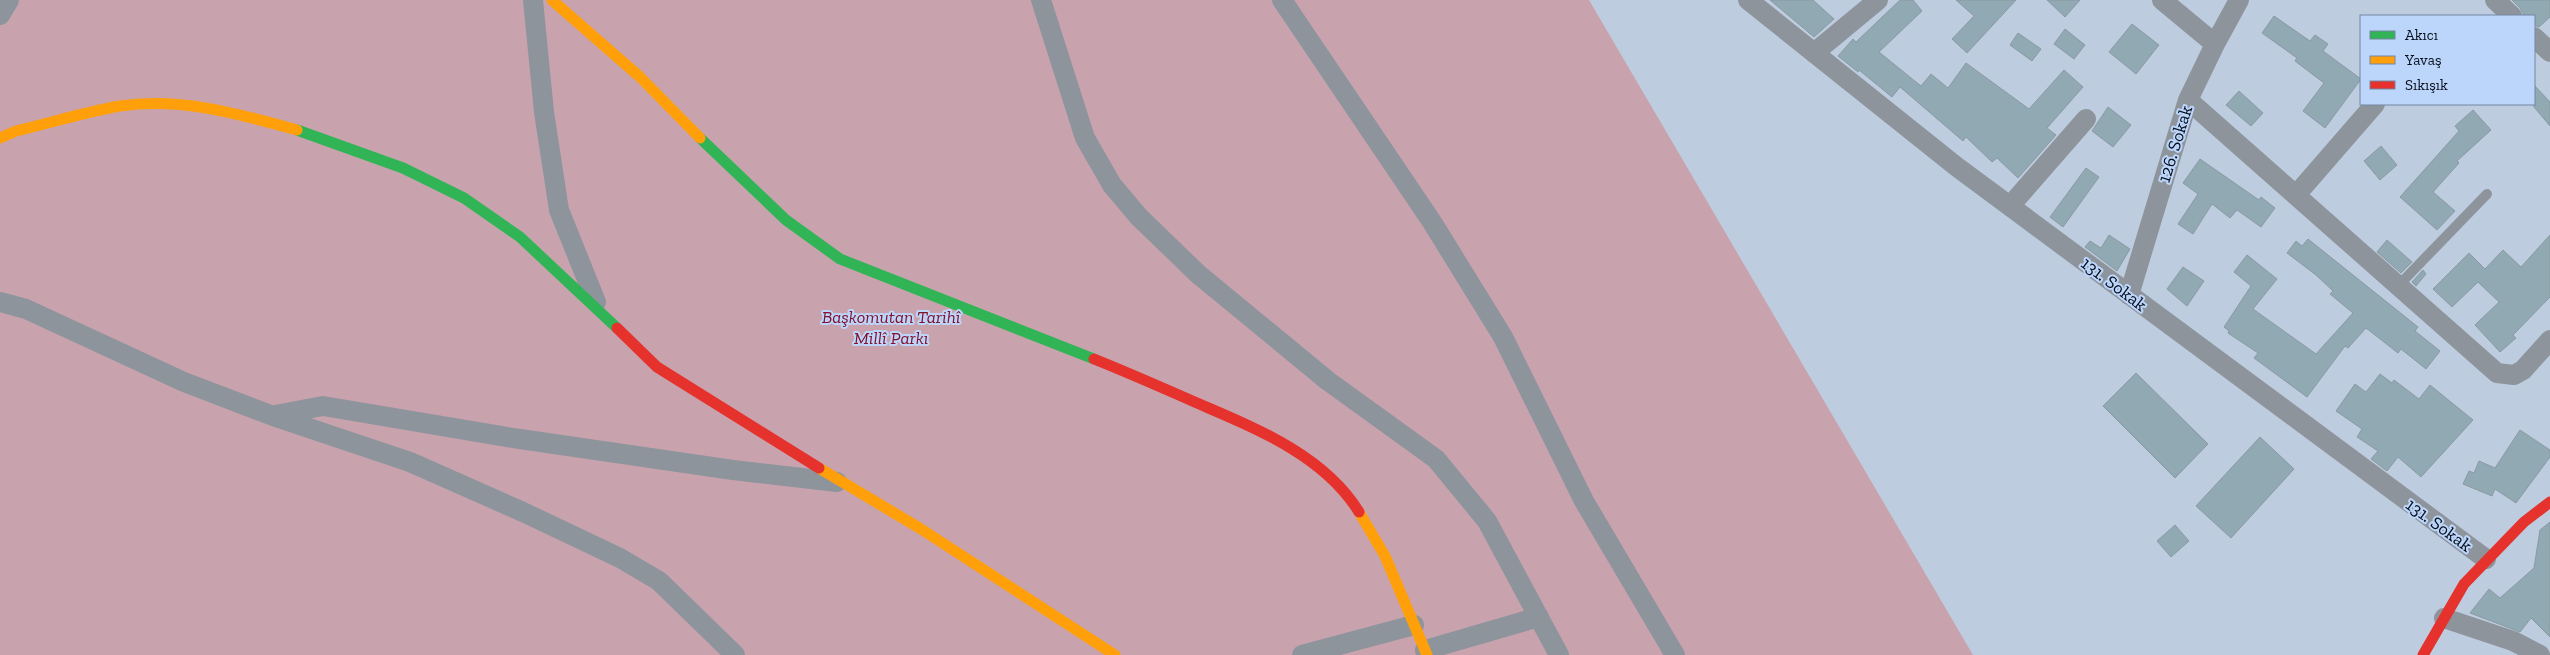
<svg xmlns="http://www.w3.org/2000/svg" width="2550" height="655" font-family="'Zilla Slab',serif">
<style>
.green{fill:#c8a3ae}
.building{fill:#90a9b2;stroke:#8a9aa3}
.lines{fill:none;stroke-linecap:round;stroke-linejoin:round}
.lane{stroke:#8e949c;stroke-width:10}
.street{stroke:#8e949c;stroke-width:20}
.fast{stroke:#30b455;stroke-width:11}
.slow{stroke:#ff9f0a;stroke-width:11}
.jam{stroke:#e5322d;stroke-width:11}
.labels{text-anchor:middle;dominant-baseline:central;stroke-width:4;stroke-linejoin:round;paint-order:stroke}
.street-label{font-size:18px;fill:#060e1a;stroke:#bcd6fb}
.park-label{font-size:18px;font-style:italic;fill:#84102a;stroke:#bcd6fb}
</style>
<rect width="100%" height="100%" fill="#beccdf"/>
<path class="green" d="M 0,0 L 1589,0 L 1973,655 L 0,655 Z"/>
<path class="building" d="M 1770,0 L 1813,0 L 1834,19 L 1814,37 Z
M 1900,0 L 1913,0 L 1922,11 L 1879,52 L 1921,86 L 1931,74 L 1948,88 L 1966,63 L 2029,109 L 2064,70 L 2083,87 L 2047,128 L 2056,135 L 2018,178 L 1997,158 L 1992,162 L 1966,137 L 1963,141 L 1900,87 L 1892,97 L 1859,70 L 1858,72 L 1838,56 L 1853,39 L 1856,42 Z
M 1956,0 L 2016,0 L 1967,53 L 1952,39 L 1974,16 Z
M 2047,0 L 2080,0 L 2065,17 Z
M 2512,0 L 2550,0 L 2550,17 L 2539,27 L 2534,25 L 2534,16 L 2524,16 L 2520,8 Z
M 2274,16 L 2310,41 L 2315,35 L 2328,44 L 2323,51 L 2361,79 L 2325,128 L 2303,111 L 2324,83 L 2295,61 L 2297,58 L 2262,33 Z
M 2132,24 L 2159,45 L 2136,74 L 2109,52 Z
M 2065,29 L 2085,45 L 2074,59 L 2054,44 Z
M 2018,33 L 2041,49 L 2032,61 L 2010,45 Z
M 2534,85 L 2550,102 L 2550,126 L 2534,107 Z
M 2239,91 L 2263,113 L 2251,126 L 2226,105 Z
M 2108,107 L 2131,125 L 2113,147 L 2092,131 Z
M 2473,110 L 2491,130 L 2457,161 L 2459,163 L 2433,192 L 2455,211 L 2437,230 L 2400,197 L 2459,131 L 2455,126 Z
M 2381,146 L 2397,165 L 2380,180 L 2364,161 Z
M 2200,159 L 2259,200 L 2261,197 L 2275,208 L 2261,227 L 2237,210 L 2230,218 L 2212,204 L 2193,234 L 2178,224 L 2198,194 L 2183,183 Z
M 2086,168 L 2099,177 L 2063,227 L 2050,217 Z
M 2109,235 L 2130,249 L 2117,271 L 2085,247 L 2090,241 L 2101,248 Z
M 2550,235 L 2550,297 L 2513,335 L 2516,338 L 2500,352 L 2475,325 L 2499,302 L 2478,282 L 2452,307 L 2433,289 L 2469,253 L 2485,269 L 2503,250 L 2521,267 Z
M 2308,239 L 2418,327 L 2415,331 L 2440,351 L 2426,369 L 2401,349 L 2398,353 L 2366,328 L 2348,348 L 2345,346 L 2307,397 L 2254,358 L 2258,353 L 2228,333 L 2229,331 L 2224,327 L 2251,286 L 2234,272 L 2247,255 L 2277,279 L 2253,309 L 2316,354 L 2353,313 L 2330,294 L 2333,291 L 2316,275 L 2287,253 L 2296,241 L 2302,246 Z
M 2387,240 L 2412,262 L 2401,273 L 2377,252 Z
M 2183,267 L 2204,281 L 2187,306 L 2167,289 Z
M 2423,270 L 2426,274 L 2416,286 L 2412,282 Z
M 2136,373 L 2208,444 L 2175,478 L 2103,406 Z
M 2380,374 L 2392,383 L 2394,380 L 2419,399 L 2430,385 L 2473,420 L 2421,477 L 2398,457 L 2387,471 L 2371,459 L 2378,451 L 2357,437 L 2362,429 L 2336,411 L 2355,384 L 2366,392 Z
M 2520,430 L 2550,450 L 2550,457 L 2516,503 L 2495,489 L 2492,496 L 2463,484 L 2469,471 L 2474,473 L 2479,461 L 2495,468 Z
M 2260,437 L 2294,469 L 2231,538 L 2196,506 Z
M 2550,522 L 2550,637 L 2531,618 L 2520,632 L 2470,613 L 2489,589 L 2500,598 L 2534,568 L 2540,530 Z
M 2175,525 L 2189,541 L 2171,557 L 2157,541 Z"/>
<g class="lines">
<path class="lane" d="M 2397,287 L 2487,194"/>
<path class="street" d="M 533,0 L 544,112 L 559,210 L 596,302
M 1041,0 L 1085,138 L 1112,185 L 1139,217 L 1198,274 L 1328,381 L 1436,459 L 1487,521 L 1559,655
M 1282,0 L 1432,222 L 1503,337 L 1584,501 L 1675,655
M 1748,0 L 1957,167 L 2486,559
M 2162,0 L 2215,44
M 2495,0 L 2512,16
M 0,15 L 9,0
M 2534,37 L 2550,52
M 1814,53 L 1878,0
M 2188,100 L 2497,373 L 2514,375 L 2523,370 L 2550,340
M 2296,195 L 2375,104
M 2010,206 L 2086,119
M 2129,295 L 2188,100 L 2215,44 L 2239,0
M 0,302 L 26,309 L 184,382 L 273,416 L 410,462 L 523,512 L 620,558 L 659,581 L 735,655
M 275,415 L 323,406 L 513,438 L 733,470 L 837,482
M 2444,618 L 2513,641 L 2540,655
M 1425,650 L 1539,617
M 1302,655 L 1414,625"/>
<path class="fast" d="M 297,130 L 403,168 L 464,198 L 520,237 L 617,328
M 700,138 L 786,220 L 840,259 L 1094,359"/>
<path class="slow" d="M 552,0 L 640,77 L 700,138
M 0,138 L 16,131 C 50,123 85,112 120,106 C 181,97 239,114 297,130
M 819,468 L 921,529 L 1115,655
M 1359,512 L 1385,556 L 1427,655"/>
<path class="jam" d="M 617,328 L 657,367 L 819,468
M 1094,359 C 1129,373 1163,388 1197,403 C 1255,428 1324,455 1359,512
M 2423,655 L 2464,584 L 2524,522 L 2550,502"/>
</g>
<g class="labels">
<g class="street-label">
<text transform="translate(2175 144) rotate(-73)">126. Sokak</text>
<text transform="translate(2114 284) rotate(37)">131. Sokak</text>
<text transform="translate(2439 525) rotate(36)">131. Sokak</text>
</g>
<g class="park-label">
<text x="891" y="317">Başkomutan Tarihî<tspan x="891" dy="21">Millî Parkı</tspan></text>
</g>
</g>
<rect x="2360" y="15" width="175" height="90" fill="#bcd6fb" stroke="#7386a1"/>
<rect x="2370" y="31" width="25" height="8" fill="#30b455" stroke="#7386a1"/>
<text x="2405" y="40" font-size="15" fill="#060e1a">Akıcı</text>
<rect x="2370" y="56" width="25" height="8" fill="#ff9f0a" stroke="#7386a1"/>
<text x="2405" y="65" font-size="15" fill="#060e1a">Yavaş</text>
<rect x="2370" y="81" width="25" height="8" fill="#e5322d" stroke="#7386a1"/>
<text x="2405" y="90" font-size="15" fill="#060e1a">Sıkışık</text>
</svg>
